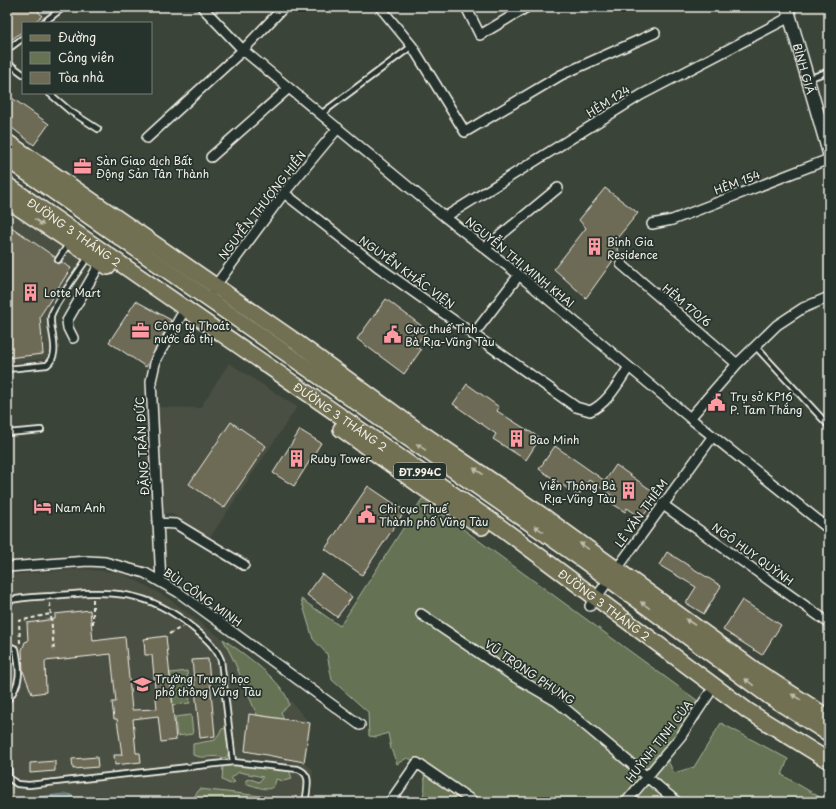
<svg xmlns="http://www.w3.org/2000/svg" width="836" height="809" font-family="'Playpen Sans',sans-serif">
<style>
.built{fill:#4a4f42}
.green{fill:#657253;stroke:#acb29e}
.water{fill:#4c6e73;stroke:#8fa2a2}
.building{fill:#6d6a56;stroke:#f4f1e8}
.lines{fill:none;stroke-linecap:round;stroke-linejoin:round}
.service-casing{stroke:#f4f1e8;stroke-width:8}
.minor-casing{stroke:#f4f1e8;stroke-width:12}
.tertiary-casing{stroke:#f4f1e8;stroke-width:15}
.primary-casing{stroke:#f4f1e8;stroke-width:18}
.path{stroke:#f4f1e8;stroke-width:2;stroke-dasharray:4 3;stroke-linecap:butt}
.service{stroke:#26332d;stroke-width:4.5}
.minor{stroke:#26332d;stroke-width:9}
.tertiary{stroke:#26332d;stroke-width:12}
.primary{stroke:#716f52;stroke-width:15}
.oneway{fill:#c0bdac}
.labels{text-anchor:middle;dominant-baseline:central;stroke-width:3.5;stroke-linejoin:round;paint-order:stroke}
.shield{fill:#26332d;stroke:#b6b8b0;stroke-width:1}
.shield-label{font-size:10px;font-weight:bold;fill:#f4f1e8}
.street-label{font-size:11px;fill:#f4f1e8;stroke:#26332d}
.poi-label{font-size:11px;fill:#f4f1e8;stroke:#26332d;text-anchor:start}
</style>
<rect width="100%" height="100%" fill="#3b4439"/>
<filter id="ink" filterUnits="userSpaceOnUse"><feTurbulence type="fractalNoise" baseFrequency=".025" numOctaves="2"/><feDisplacementMap in="SourceGraphic" scale="8" xChannelSelector="R" yChannelSelector="G"/><feConvolveMatrix kernelMatrix="1 2 1 2 8 2 1 2 1" color-interpolation-filters="sRGB"/></filter>
<g filter="url(#ink)">
<path class="built" d="M 7,205 L 85,257 L 48,315 L 52,358 L 7,363 Z
M 229,363 L 297,407 L 209,539 L 171,513 L 160,514 L 155,407 L 200,408 Z
M 83,569 L 122,573 L 145,585 L 172,601 L 207,628 L 245,654 L 266,672 L 311,725 L 305,763 L 313,770 L 308,802 L 7,802 L 7,575 Z"/>
<path class="green" d="M 422,499 L 698,701 L 700,719 L 669,749 L 668,761 L 674,773 L 694,767 L 721,723 L 788,759 L 782,775 L 823,799 L 829,791 L 829,802 L 421,802 C 428,785 427,764 407,758 L 397,764 L 391,749 L 388,733 L 377,737 L 369,736 L 368,712 L 332,680 L 327,654 L 313,639 L 301,599 L 340,626 Z
M 223,639 C 240,651 287,683 289,705 L 281,712 L 284,719 L 257,715 L 234,661 Z
M 187,671 L 190,703 L 173,705 L 170,673 Z
M 191,715 L 193,734 L 177,736 L 175,717 Z
M 225,728 L 233,733 L 233,741 L 227,757 L 224,758 C 213,754 204,760 193,755 L 193,744 L 215,740 L 222,729 Z
M 227,761 L 251,765 L 256,762 L 280,771 L 283,768 L 289,769 L 292,779 L 283,781 L 276,779 C 274,797 256,785 246,784 L 246,780 L 250,779 L 259,782 L 263,777 L 239,772 L 231,778 L 235,782 L 230,784 L 222,780 L 223,766 Z
M 200,789 L 296,800 L 298,802 L 194,802 L 195,795 Z"/>
<path class="water" d="M 66,794 L 71,795 L 79,802 L 7,802 L 7,800 Z"/>
<path class="building" d="M 7,7 L 35,7 L 42,16 L 33,23 L 23,23 L 23,31 L 7,43 Z
M 12,98 L 49,124 L 34,145 L 7,124 L 7,104 Z
M 605,188 L 638,213 L 614,242 L 619,252 L 586,298 L 554,269 L 586,228 L 579,220 Z
M 7,224 L 55,257 L 56,263 L 61,262 L 71,268 L 40,316 L 43,354 L 7,358 Z
M 386,299 L 427,330 L 415,346 L 421,350 L 404,374 L 357,339 Z
M 136,301 L 171,320 L 146,367 L 109,342 Z
M 467,384 L 499,407 L 497,411 L 540,438 L 526,460 L 493,439 L 496,434 L 453,404 Z
M 231,422 L 266,446 L 224,508 L 189,484 Z
M 300,430 L 321,443 L 294,486 L 273,473 Z
M 555,446 L 605,481 L 616,465 L 658,495 L 642,518 L 627,508 L 625,512 L 610,502 L 614,497 L 589,480 L 578,496 L 539,469 Z
M 368,486 L 405,511 L 362,575 L 325,549 Z
M 667,552 L 721,586 L 704,614 L 686,603 L 696,587 L 659,565 Z
M 322,574 L 352,597 L 337,617 L 307,595 Z
M 742,600 L 781,625 L 762,655 L 723,630 Z
M 90,610 L 93,641 L 125,637 L 132,710 L 157,709 L 152,655 L 145,655 L 144,639 L 166,636 L 176,740 L 161,742 L 158,716 L 133,719 L 136,753 L 140,753 L 141,762 L 115,765 L 114,755 L 122,755 L 117,719 L 114,719 L 112,702 L 116,702 L 111,654 L 45,661 L 46,692 L 32,694 L 23,671 L 22,650 L 25,642 L 28,641 L 27,623 L 55,619 L 55,614 Z
M 208,659 L 215,736 L 200,738 L 192,660 Z
M 249,714 L 310,723 L 304,762 L 245,751 Z
M 97,757 L 98,767 L 73,769 L 72,759 Z
M 55,761 L 55,771 L 30,773 L 30,763 Z"/>
<g class="lines">
<defs>
<path id="service" d="M 43,23 L 64,7
M 7,50 L 23,38
M 7,62 L 23,74
M 808,79 L 829,71
M 49,93 L 70,111 L 98,129
M 321,114 L 412,46
M 58,260 L 69,243
M 756,347 L 829,426
M 7,369 L 47,365 C 62,354 49,331 51,316 C 53,308 82,266 89,256
M 7,433 L 41,430
M 7,601 C 21,597 38,597 52,596 C 108,590 148,589 193,628 C 204,636 216,647 221,660 L 233,762
M 7,645 L 16,649 C 20,671 22,683 7,701
M 7,756 L 9,778 L 17,784 L 29,785 L 233,762 L 298,769 C 312,774 307,787 306,798"/>
<path id="minor" d="M 202,7 L 243,50 L 445,217 L 519,275 L 690,418 L 829,529
M 380,7 L 412,46 L 465,132 L 561,75 L 655,33
M 466,7 L 480,35 L 527,7
M 147,138 L 243,50 L 284,7
M 211,157 L 289,88
M 284,193 L 377,266 L 576,407 L 590,411 C 608,403 618,383 629,367
M 445,217 L 641,95 L 790,17
M 652,224 L 672,220 L 829,159
M 485,248 L 558,188
M 621,264 L 737,364
M 214,290 L 216,285 L 284,193 L 338,128
M 473,335 L 519,275
M 73,338 L 68,328 L 67,321 L 101,262
M 690,418 L 737,364 L 777,325 L 803,308 L 829,297
M 662,504 L 829,623
M 157,523 L 176,524 L 244,565
M 7,567 L 88,561 L 105,562 L 145,573 L 178,592 L 360,725
M 161,582 L 151,381 L 156,359 L 181,316
M 590,606 L 713,436
M 421,614 L 513,676 L 556,701 L 677,802
M 390,802 L 417,763 L 474,802
M 626,802 L 681,736 L 709,694"/>
<g id="tertiary">
<path id="s1" d="M 787,7 L 829,153"/>
</g>
<g id="primary">
<path d="M 7,142 L 295,341 L 416,429 L 546,518 L 758,672 L 829,718"/>
<path d="M 7,159 L 580,558 L 770,697 L 829,734"/>
<path id="s2" d="M 7,185 L 499,526 L 748,711 L 829,761"/>
<path d="M 7,200 L 108,267"/>
<path d="M 341,429 L 422,487 L 482,527"/>
</g>
</defs>
<use href="#service" class="service-casing"/>
<use href="#minor" class="minor-casing"/>
<use href="#tertiary" class="tertiary-casing"/>
<use href="#primary" class="primary-casing"/>
<path class="path" d="M 93,599 L 93,624
M 50,603 L 54,652
M 169,634 L 182,627
M 20,643 L 19,621 L 50,614"/>
<use href="#service" class="service"/>
<use href="#minor" class="minor"/>
<use href="#tertiary" class="tertiary"/>
<use href="#primary" class="primary"/>
</g>
<defs><path id="oneway-solid" d="M-6-.8H1V-3.2L6.5 0L1 3.2V.8H-6Z"/></defs>
<g class="oneway">
<use href="#oneway-solid" transform="translate(39 222) rotate(34)"/>
<use href="#oneway-solid" transform="translate(421 447) rotate(-145)"/>
<use href="#oneway-solid" transform="translate(478 471) rotate(-147)"/>
<use href="#oneway-solid" transform="translate(539 529) rotate(-145)"/>
<use href="#oneway-solid" transform="translate(584 546) rotate(-145)"/>
<use href="#oneway-solid" transform="translate(645 605) rotate(-144)"/>
<use href="#oneway-solid" transform="translate(690 622) rotate(-147)"/>
<use href="#oneway-solid" transform="translate(749 682) rotate(-143)"/>
<use href="#oneway-solid" transform="translate(796 697) rotate(-148)"/>
</g>
</g>
<defs>
<symbol id="office-bare" viewBox="-9 -9 18 18"><path d="M-6-3h4V-5.5h4V-3h4V5H-6ZM-1-4.5V-3h2v-1.5ZM-6 0V1H6V0Z" fill="#ff9aa2" stroke="#26332d" stroke-width="2.5" paint-order="stroke"/></symbol>
<symbol id="building-bare" viewBox="-9 -9 18 18"><path d="M-4-6H4V6H1V3H-1V6H-4ZM-2.5-4.3h1.7v1.8h-1.7ZM.8-4.3h1.7v1.8H.8ZM-2.5-1h1.7V.8h-1.7ZM.8-1h1.7V.8H.8Z" fill="#ff9aa2" stroke="#26332d" stroke-width="2.5" paint-order="stroke"/></symbol>
<symbol id="civic-bare" viewBox="-9 -9 18 18"><path d="M-.6-6.5H3V-4.5H.6V-3L4-1V1h2V6H-6V1h2V-1L-.6-3ZM-1.2 2.5V6h2.4V2.5Z" fill="#ff9aa2" stroke="#26332d" stroke-width="2.5" paint-order="stroke"/></symbol>
<symbol id="hotel-bare" viewBox="-9 -9 18 18"><path d="M-6-4.5h1.5V1H6V5H4.5V3h-9V5H-6ZM-4 0a1.8 1.8 0 1 1 3.6 0ZM.5 0V-2.5h3Q6-2.5 6 0Z" fill="#ff9aa2" stroke="#26332d" stroke-width="2.5" paint-order="stroke"/></symbol>
<symbol id="school-bare" viewBox="-9 -9 18 18"><path d="M0-5L7-2L0 1L-7-2ZM-4 1L0 2.5L4 1V4Q0 6-4 4Z" fill="#ff9aa2" stroke="#26332d" stroke-width="2.5" paint-order="stroke"/></symbol>
</defs>
<g fill-rule="evenodd">
<use href="#office-bare" x="70" y="154" width="25" height="25"/>
<use href="#building-bare" x="582" y="234" width="25" height="25"/>
<use href="#building-bare" x="18" y="280" width="25" height="25"/>
<use href="#office-bare" x="128" y="318" width="25" height="25"/>
<use href="#civic-bare" x="380" y="322" width="25" height="25"/>
<use href="#civic-bare" x="704" y="390" width="25" height="25"/>
<use href="#building-bare" x="504" y="426" width="25" height="25"/>
<use href="#building-bare" x="284" y="446" width="25" height="25"/>
<use href="#building-bare" x="616" y="478" width="25" height="25"/>
<use href="#hotel-bare" x="30" y="494" width="25" height="25"/>
<use href="#civic-bare" x="354" y="502" width="25" height="25"/>
<use href="#school-bare" x="130" y="672" width="25" height="25"/>
</g>
<g class="labels">
<rect class="shield" x="394" y="463" width="52" height="16" rx="3"/>
<g class="shield-label">
<text x="420" y="471">ĐT.994C</text>
</g>
<g class="street-label">
<text stroke="none"><textPath href="#s1" startOffset="64">BÌNH GIÃ</textPath></text>
<text transform="translate(608 101) rotate(-32)">HẺM 124</text>
<text transform="translate(737 182) rotate(-21)">HẺM 154</text>
<text transform="translate(262 205) rotate(-52)">NGUYỄN THƯỢNG HIỀN</text>
<text stroke="none"><textPath href="#s2" startOffset="82">ĐƯỜNG 3 THÁNG 2</textPath></text>
<text transform="translate(520 262) rotate(39)">NGUYỄN THỊ MINH KHAI</text>
<text transform="translate(407 272) rotate(36)">NGUYỄN KHẮC VIỆN</text>
<text transform="translate(687 305) rotate(40)">HẺM 170/6</text>
<text stroke="none"><textPath href="#s2" startOffset="406">ĐƯỜNG 3 THÁNG 2</textPath></text>
<text transform="translate(142 446) rotate(-93)">ĐẶNG TRẦN ĐỨC</text>
<text transform="translate(641 513) rotate(-54)">LÊ VĂN THIÊM</text>
<text transform="translate(753 554) rotate(36)">NGÔ HUY QUỲNH</text>
<text transform="translate(203 597) rotate(35)">BÙI CÔNG MINH</text>
<text stroke="none"><textPath href="#s2" startOffset="730">ĐƯỜNG 3 THÁNG 2</textPath></text>
<text transform="translate(530 672) rotate(34)">VŨ TRỌNG PHỤNG</text>
<text transform="translate(659 741) rotate(-52)">HUỲNH TỊNH CỦA</text>
</g>
<g class="poi-label">
<text x="96" y="160">Sàn Giao dịch Bất<tspan x="96" dy="13">Động Sản Tân Thành</tspan></text>
<text x="607" y="241">Binh Gia<tspan x="607" dy="13">Residence</tspan></text>
<text x="44" y="292">Lotte Mart</text>
<text x="154" y="325">Công ty Thoát<tspan x="154" dy="13">nước đô thị</tspan></text>
<text x="405" y="328">Cục thuế Tỉnh<tspan x="405" dy="13">Bà Rịa-Vũng Tàu</tspan></text>
<text x="730" y="396">Trụ sở KP16<tspan x="730" dy="13">P. Tam Thắng</tspan></text>
<text x="529" y="439">Bao Minh</text>
<text x="310" y="458">Ruby Tower</text>
<text x="616" y="485" text-anchor="end">Viễn Thông Bà<tspan x="616" dy="13">Rịa-Vũng Tàu</tspan></text>
<text x="55" y="507">Nam Anh</text>
<text x="379" y="508">Chi cục Thuế<tspan x="379" dy="13">Thành phố Vũng Tàu</tspan></text>
<text x="155" y="678">Trường Trung học<tspan x="155" dy="13">phổ thông Vũng Tàu</tspan></text>
</g>
</g>
<rect width="836" height="809" fill="none" stroke="#26332d" stroke-width="24"/>
<rect x="12" y="12" width="812" height="785" fill="none" stroke="#f4f1e8" stroke-width="1.5" filter="url(#ink)"/>
<rect x="22" y="22" width="130" height="72" fill="#26332d" stroke="#787f78"/>
<rect x="30" y="35" width="20" height="6" fill="#716f52" stroke="#787f78"/>
<text x="58" y="42" font-size="12" fill="#f4f1e8">Đường</text>
<rect x="30" y="52" width="20" height="12" fill="#657253" stroke="#787f78"/>
<text x="58" y="62" font-size="12" fill="#f4f1e8">Công viên</text>
<rect x="30" y="72" width="20" height="12" fill="#6d6a56" stroke="#787f78"/>
<text x="58" y="82" font-size="12" fill="#f4f1e8">Tòa nhà</text>
</svg>
